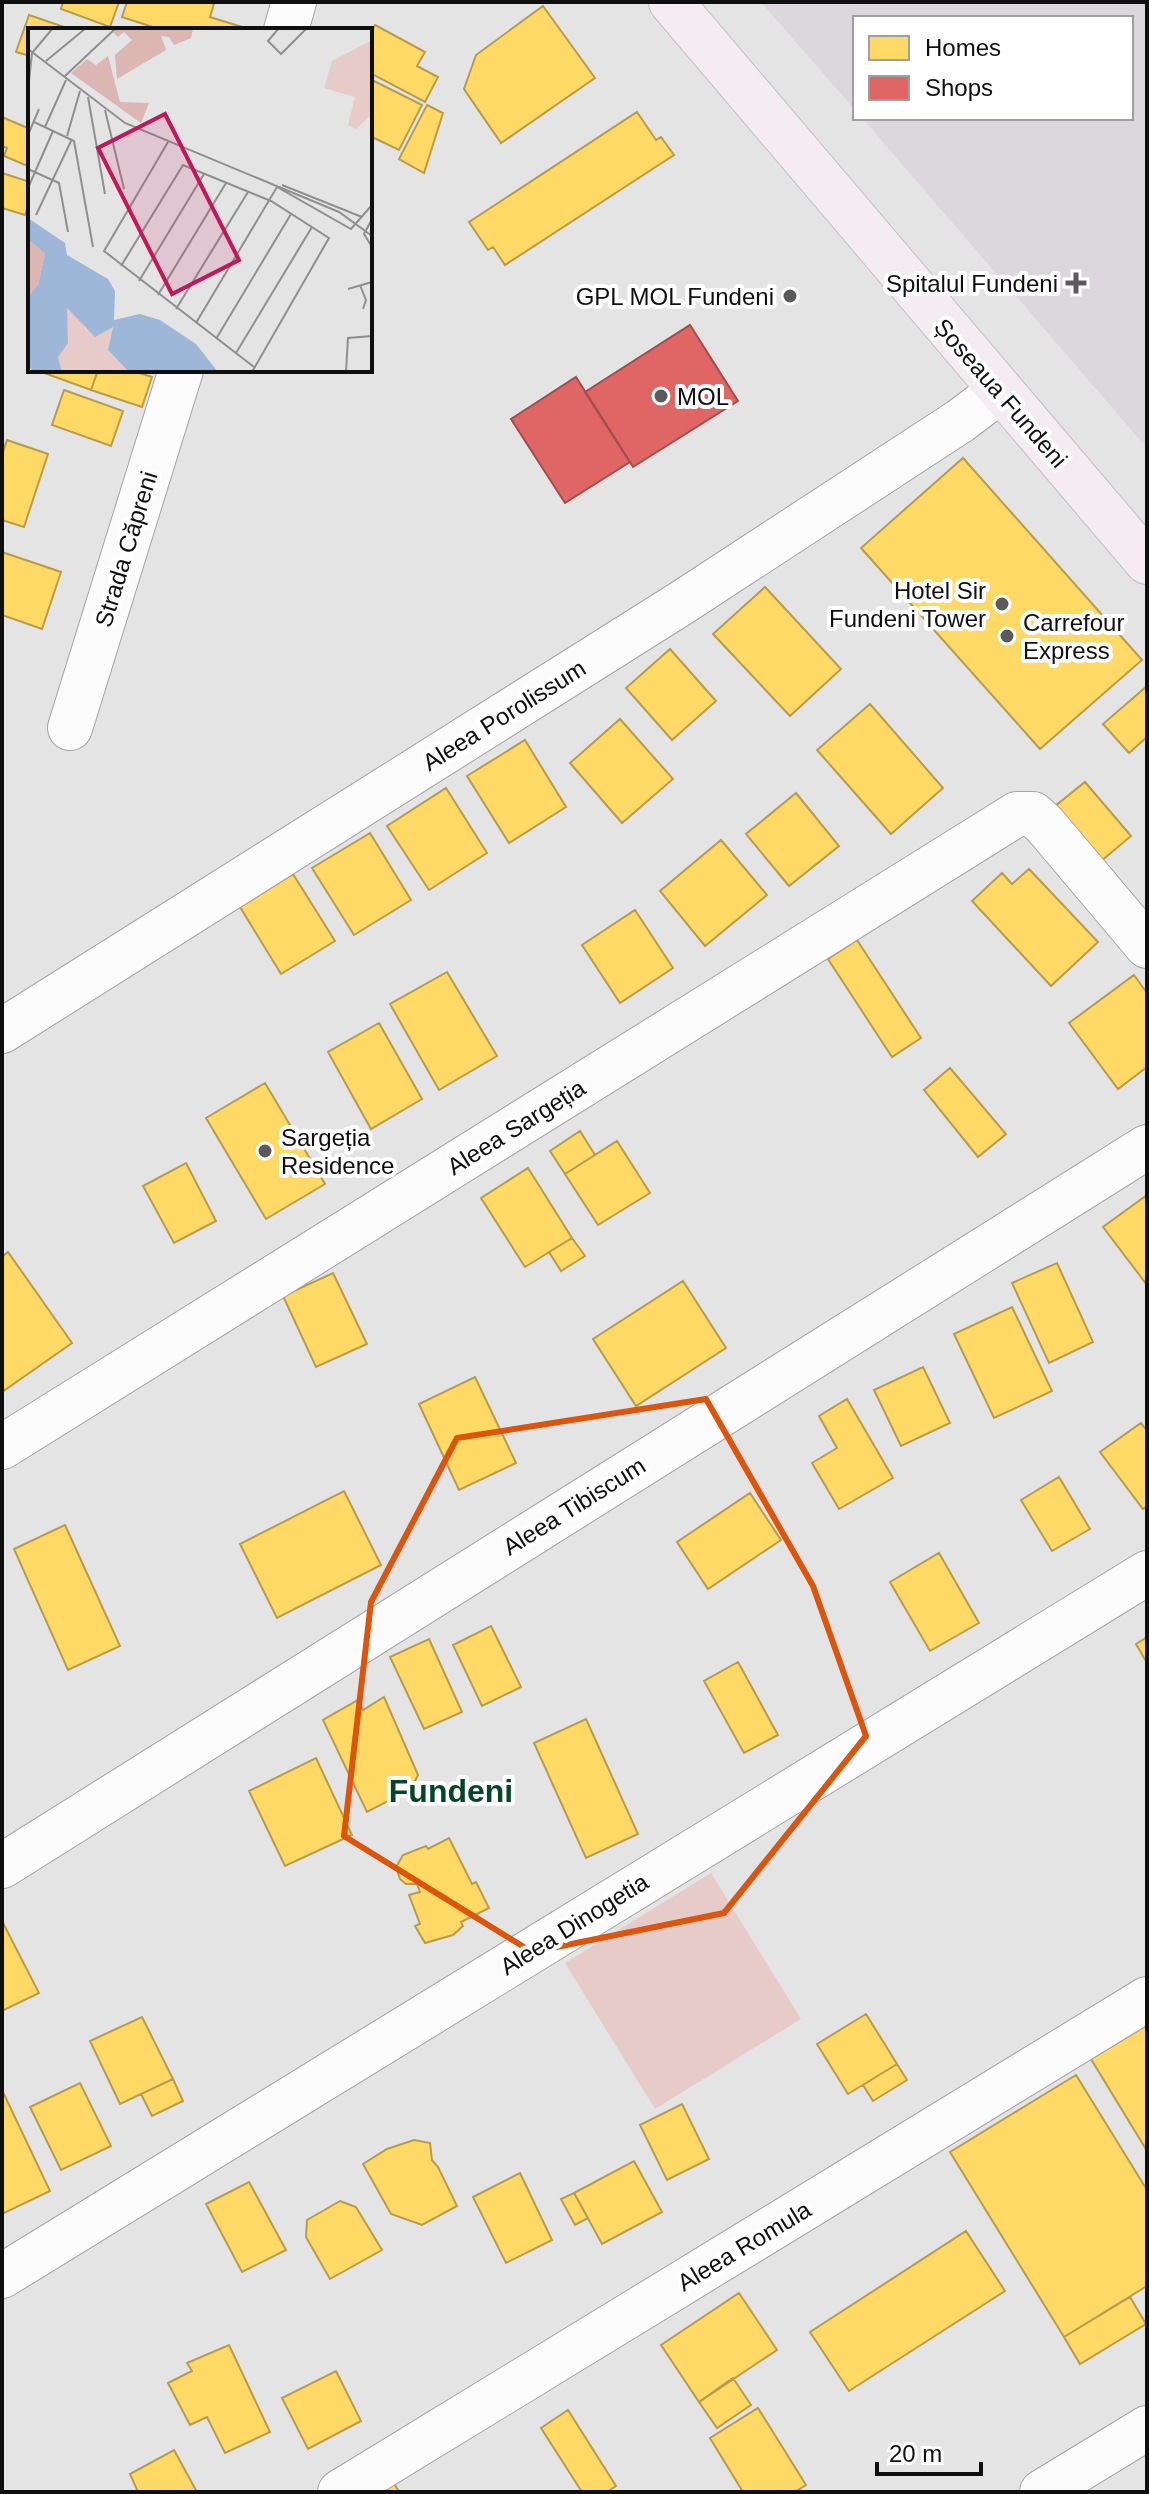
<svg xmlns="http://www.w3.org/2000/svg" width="1149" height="2494" font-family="Arial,sans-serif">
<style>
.built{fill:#dcd7dd}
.green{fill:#e6cbc9}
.homes{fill:#ffd966;stroke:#b79c4c;stroke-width:2}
.shops{fill:#e06666;stroke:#a24c4c;stroke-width:2}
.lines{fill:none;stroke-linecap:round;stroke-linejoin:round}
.minor-casing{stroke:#a4a3a4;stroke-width:46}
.major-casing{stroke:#c1c1c1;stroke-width:46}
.minor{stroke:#fbfbfb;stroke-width:44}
.major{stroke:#f4ecf0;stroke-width:44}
.marked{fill:none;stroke:#dd550c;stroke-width:6;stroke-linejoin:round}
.poi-dot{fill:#5b5a5b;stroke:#fff;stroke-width:3}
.labels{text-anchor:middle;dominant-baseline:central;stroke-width:8;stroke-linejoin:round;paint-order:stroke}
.poi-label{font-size:24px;fill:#100f10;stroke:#fff;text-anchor:end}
.street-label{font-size:24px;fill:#100f10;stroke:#fff}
.district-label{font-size:32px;font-weight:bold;fill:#054628;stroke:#fff}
.inset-road{fill:none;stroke:#908f90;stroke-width:2}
.view{fill:#c2185b;fill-opacity:0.15;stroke:#c2185b;stroke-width:4}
.inset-edge{fill:none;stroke:#100f10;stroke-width:4}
</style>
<rect width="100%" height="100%" fill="#e5e4e5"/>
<path class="built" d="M 761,2 L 1147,2 L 1147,448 L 862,118 L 1131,118 L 1131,18 L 855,18 L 855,110 Z"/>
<path class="green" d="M 711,1873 L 801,2019 L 655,2109 L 565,1963 Z"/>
<path class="homes" d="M 63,2 L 119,2 L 110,27 L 61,9 Z
M 127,2 L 207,2 L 214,4 L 210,17 L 252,30 L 162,30 L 122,17 Z
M 543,6 L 595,78 L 501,143 L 464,89 L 476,55 Z
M 29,15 L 67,28 L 67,30 L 30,30 L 30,56 L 16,52 Z
M 375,25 L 425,52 L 417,66 L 438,77 L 425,102 L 370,73 L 370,35 Z
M 370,79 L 422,105 L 399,150 L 370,136 Z
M 427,105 L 443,113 L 424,173 L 399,159 Z
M 637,112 L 656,140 L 661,137 L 674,155 L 505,265 L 493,247 L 488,250 L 469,222 Z
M 2,117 L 30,129 L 30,167 L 4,156 L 7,148 L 2,146 Z
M 2,173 L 30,182 L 30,201 L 25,215 L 2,208 Z
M 36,370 L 98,370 L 91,390 Z
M 98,370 L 130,370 L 152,377 L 142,407 L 91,390 Z
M 64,390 L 123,411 L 111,446 L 52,425 Z
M 7,440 L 48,454 L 24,527 L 2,520 L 2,455 Z
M 963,458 L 1142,660 L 1040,749 L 861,548 Z
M 2,552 L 61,572 L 42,629 L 2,615 Z
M 765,587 L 841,669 L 790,716 L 713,634 Z
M 670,649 L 716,701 L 672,740 L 626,688 Z
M 1147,686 L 1147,737 L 1129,753 L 1103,724 Z
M 870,704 L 943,788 L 891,834 L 817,750 Z
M 620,719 L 673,779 L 622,823 L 570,763 Z
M 525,740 L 566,807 L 509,843 L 467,776 Z
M 1085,782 L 1131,836 L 1100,862 L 1054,807 Z
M 446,788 L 487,853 L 429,890 L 387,826 Z
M 796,793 L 839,846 L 789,886 L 746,834 Z
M 370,833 L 411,900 L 354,935 L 312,868 Z
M 721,840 L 767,895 L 705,946 L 660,891 Z
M 1029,869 L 1098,942 L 1051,986 L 972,901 L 1002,873 L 1012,884 Z
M 293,874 L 335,941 L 281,974 L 240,907 Z
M 635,910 L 673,968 L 620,1003 L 582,945 Z
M 857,940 L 921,1038 L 892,1057 L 828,959 Z
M 447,972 L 497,1056 L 439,1090 L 390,1004 Z
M 1134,975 L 1147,993 L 1147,1067 L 1118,1089 L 1069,1023 Z
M 379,1023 L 422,1099 L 371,1129 L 328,1052 Z
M 950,1068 L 1006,1134 L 978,1157 L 924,1090 Z
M 265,1083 L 325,1184 L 266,1219 L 206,1118 Z
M 580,1131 L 595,1155 L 565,1174 L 550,1151 Z
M 617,1141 L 650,1193 L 598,1225 L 565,1174 Z
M 186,1163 L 216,1221 L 174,1243 L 143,1186 Z
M 528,1168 L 572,1238 L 525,1267 L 481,1198 Z
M 1147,1195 L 1147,1285 L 1103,1227 Z
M 572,1238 L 585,1256 L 561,1271 L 549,1252 Z
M 8,1252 L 72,1343 L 2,1392 L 2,1257 Z
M 1057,1263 L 1093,1342 L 1049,1363 L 1012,1283 Z
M 333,1273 L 367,1344 L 316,1367 L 283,1296 Z
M 683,1281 L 726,1348 L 636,1406 L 593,1339 Z
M 1012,1307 L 1052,1391 L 994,1418 L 954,1334 Z
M 923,1367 L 950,1423 L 901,1446 L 874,1390 Z
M 475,1377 L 516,1463 L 459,1490 L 419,1404 Z
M 847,1399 L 893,1478 L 839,1509 L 812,1463 L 837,1448 L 819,1416 Z
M 1141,1423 L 1147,1431 L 1147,1506 L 1143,1509 L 1100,1452 Z
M 1059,1477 L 1090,1529 L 1052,1551 L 1021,1500 Z
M 344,1491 L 381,1565 L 277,1618 L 240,1544 Z
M 750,1493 L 781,1540 L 708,1589 L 677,1542 Z
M 65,1525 L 120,1646 L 68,1670 L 14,1549 Z
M 939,1553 L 979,1623 L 930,1651 L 890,1582 Z
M 491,1626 L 521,1687 L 482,1706 L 453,1645 Z
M 1147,1637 L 1147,1663 L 1136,1644 Z
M 429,1639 L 462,1712 L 424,1729 L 390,1657 Z
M 738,1662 L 778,1735 L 744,1753 L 704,1681 Z
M 384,1697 L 418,1775 L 411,1789 L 367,1812 L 323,1720 L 358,1700 L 363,1710 Z
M 586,1719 L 638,1834 L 586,1858 L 534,1743 Z
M 316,1758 L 352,1835 L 285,1866 L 249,1791 Z
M 449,1838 L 472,1884 L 476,1882 L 489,1908 L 461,1922 L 463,1926 L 453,1935 L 425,1943 L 415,1926 L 420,1924 L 409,1895 L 420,1892 L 417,1884 L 406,1884 L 400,1879 L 396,1867 L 403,1855 L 426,1846 L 428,1849 Z
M 2,1921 L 39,1993 L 2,2011 Z
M 866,2014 L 897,2064 L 848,2094 L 817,2044 Z
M 142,2017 L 173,2079 L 120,2104 L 90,2041 Z
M 1147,2025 L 1147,2151 L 1091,2059 Z
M 897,2064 L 907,2080 L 873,2101 L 863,2085 Z
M 1076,2075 L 1147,2190 L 1147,2286 L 1064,2337 L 950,2152 Z
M 173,2079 L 183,2101 L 152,2116 L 141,2094 Z
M 80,2083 L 111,2146 L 61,2170 L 30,2107 Z
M 2,2090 L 50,2191 L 2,2214 Z
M 682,2104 L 709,2159 L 667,2180 L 640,2125 Z
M 414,2140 L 430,2143 L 432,2160 L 438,2167 L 457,2206 L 422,2225 L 391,2214 L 363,2164 L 387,2149 Z
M 634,2161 L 662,2212 L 602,2244 L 574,2193 Z
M 520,2173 L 552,2240 L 506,2263 L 473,2197 Z
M 249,2182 L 286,2250 L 242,2272 L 206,2204 Z
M 574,2193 L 588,2218 L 575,2225 L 561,2199 Z
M 340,2201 L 356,2207 L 382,2250 L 330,2279 L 306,2237 L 307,2220 Z
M 966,2231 L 1005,2291 L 849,2391 L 810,2332 Z
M 739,2293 L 777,2350 L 699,2402 L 661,2345 Z
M 1130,2297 L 1146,2324 L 1080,2364 L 1064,2337 Z
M 229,2345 L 270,2432 L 225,2453 L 207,2417 L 190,2425 L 168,2383 L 192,2371 L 187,2363 Z
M 336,2371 L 361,2421 L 308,2449 L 282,2398 Z
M 733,2378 L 751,2405 L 717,2428 L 699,2402 Z
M 758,2408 L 806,2485 L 795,2492 L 743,2492 L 710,2438 Z
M 568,2410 L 616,2486 L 607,2492 L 582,2492 L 541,2428 Z
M 174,2450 L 197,2492 L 138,2492 L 130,2474 Z
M 394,2483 L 399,2492 L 379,2492 Z"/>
<path class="shops" d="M 690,325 L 738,401 L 633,467 L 585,392 Z
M 576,377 L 630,462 L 565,503 L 511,419 Z"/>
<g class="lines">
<defs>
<path id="minor" d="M 286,30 L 294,2
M 70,728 L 181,370
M 2,1031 L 683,602 L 960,421 L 1000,391
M 2,1447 L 1017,814 L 1033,814 L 1045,825 L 1147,946
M 2,1866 L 1147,1147
M 2,2276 L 1147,1573
M 340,2492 L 1147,1999
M 1042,2492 L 1147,2428"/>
<path id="major" d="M 671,2 L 1147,562"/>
</defs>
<use href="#minor" class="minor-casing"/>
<use href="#major" class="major-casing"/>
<use href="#minor" class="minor"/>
<use href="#major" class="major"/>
</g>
<path class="marked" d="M 706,1399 L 813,1586 L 866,1736 L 724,1913 L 532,1952 L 344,1836 L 371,1602 L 457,1438 Z"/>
<g class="poi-dot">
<path d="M1072 271h8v8h8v8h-8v8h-8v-8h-8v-8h8z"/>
<circle cx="790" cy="296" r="8"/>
<circle cx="661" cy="396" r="8"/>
<circle cx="1002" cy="604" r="8"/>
<circle cx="1007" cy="636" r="8"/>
<circle cx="265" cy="1151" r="8"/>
</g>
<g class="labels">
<g class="poi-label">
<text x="1058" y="283">Spitalul Fundeni</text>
<text x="774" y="296">GPL MOL Fundeni</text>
<text x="677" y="396" text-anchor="start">MOL</text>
<text x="986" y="590">Hotel Sir<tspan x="986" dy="28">Fundeni Tower</tspan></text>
<text x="1023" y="622" text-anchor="start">Carrefour<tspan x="1023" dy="28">Express</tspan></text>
<text x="281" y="1137" text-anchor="start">Sargeția<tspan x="281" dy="28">Residence</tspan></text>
</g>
<g class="street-label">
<text transform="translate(1001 393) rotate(49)">Șoseaua Fundeni</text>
<text transform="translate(126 549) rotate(-73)">Strada Căpreni</text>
<text transform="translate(504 715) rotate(-32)">Aleea Porolissum</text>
<text transform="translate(516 1127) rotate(-32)">Aleea Sargeția</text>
<text transform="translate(574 1506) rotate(-32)">Aleea Tibiscum</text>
<text transform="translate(574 1924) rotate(-32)">Aleea Dinogetia</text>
<text transform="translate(744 2246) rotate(-31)">Aleea Romula</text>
</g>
<g class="district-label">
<text x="451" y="1791">Fundeni</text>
</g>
</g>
<g transform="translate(28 28)">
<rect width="344" height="344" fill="#e5e4e5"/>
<path d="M 344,12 L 344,86 L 328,101 L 320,97 L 327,69 L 296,60 L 304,33 ZM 41,280 L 59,302 L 85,299 L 80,322 L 101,344 L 34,344 L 30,329 L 40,312 L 36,283 Z" fill="#e6cbc9"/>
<path d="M 89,0 L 165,0 L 163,10 L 146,17 L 141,9 L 133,8 L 138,22 L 89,51 L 87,27 L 104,12 L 96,4 L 90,9 L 85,4 ZM 80,28 L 92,74 L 121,75 L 113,95 L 43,45 L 59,31 L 68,37 ZM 0,211 L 17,226 L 10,257 L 0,268 Z" fill="#dbb6b2"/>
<path d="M 0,190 L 37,215 L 39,227 L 80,251 L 87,263 L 86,292 L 112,286 L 132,292 L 168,316 L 190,344 L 101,344 L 80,322 L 85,299 L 67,309 L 39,280 L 40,315 L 30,329 L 34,344 L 5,344 L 0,336 L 0,268 L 10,257 L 17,226 L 0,211 Z" fill="#9eb7d9"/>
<path class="inset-road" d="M 251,0 L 240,13 L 253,26 L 279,0M 0,21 L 97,95 L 311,184 L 344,208M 18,33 L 58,0M 37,48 L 88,0M 0,62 L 4,25 L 25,0M 60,69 L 77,166M 77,82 L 96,161M 6,94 L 46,113 L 65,219M 17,99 L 38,52M 0,107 L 11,81M 39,108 L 52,63M 140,114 L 76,223 L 226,339M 0,141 L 31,155 L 40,204M 254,157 L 334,189M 0,160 L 25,103M 8,187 L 44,111M 344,191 L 336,206 L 344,219M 93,238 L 155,137 L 243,173 L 301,210 L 224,344M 111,253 L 176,146M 332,257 L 338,272 L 335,281M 320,261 L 344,254M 130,267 L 198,155M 148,281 L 220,164M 168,295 L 249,159 L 323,201 L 344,177M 188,311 L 263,186M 208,325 L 284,199M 318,344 L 320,310 L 344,308"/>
<path class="view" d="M 137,86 L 211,232 L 144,266 L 70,120 Z"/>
<rect width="344" height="344" class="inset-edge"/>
</g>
<rect width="1149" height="2494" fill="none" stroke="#100f10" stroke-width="8"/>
<rect x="853" y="16" width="280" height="104" fill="#ffffff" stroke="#9f9f9f" stroke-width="2"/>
<rect x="869" y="36" width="40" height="24" fill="#ffd966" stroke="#9f9f9f" stroke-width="2"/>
<text x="925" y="56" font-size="24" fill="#100f10">Homes</text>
<rect x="869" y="76" width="40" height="24" fill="#e06666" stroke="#9f9f9f" stroke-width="2"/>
<text x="925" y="96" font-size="24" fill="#100f10">Shops</text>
<path d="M877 2462v12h104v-12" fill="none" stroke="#100f10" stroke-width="4"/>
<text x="889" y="2462" font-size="24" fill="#100f10" stroke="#ffffff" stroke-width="6" paint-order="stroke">20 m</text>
</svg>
